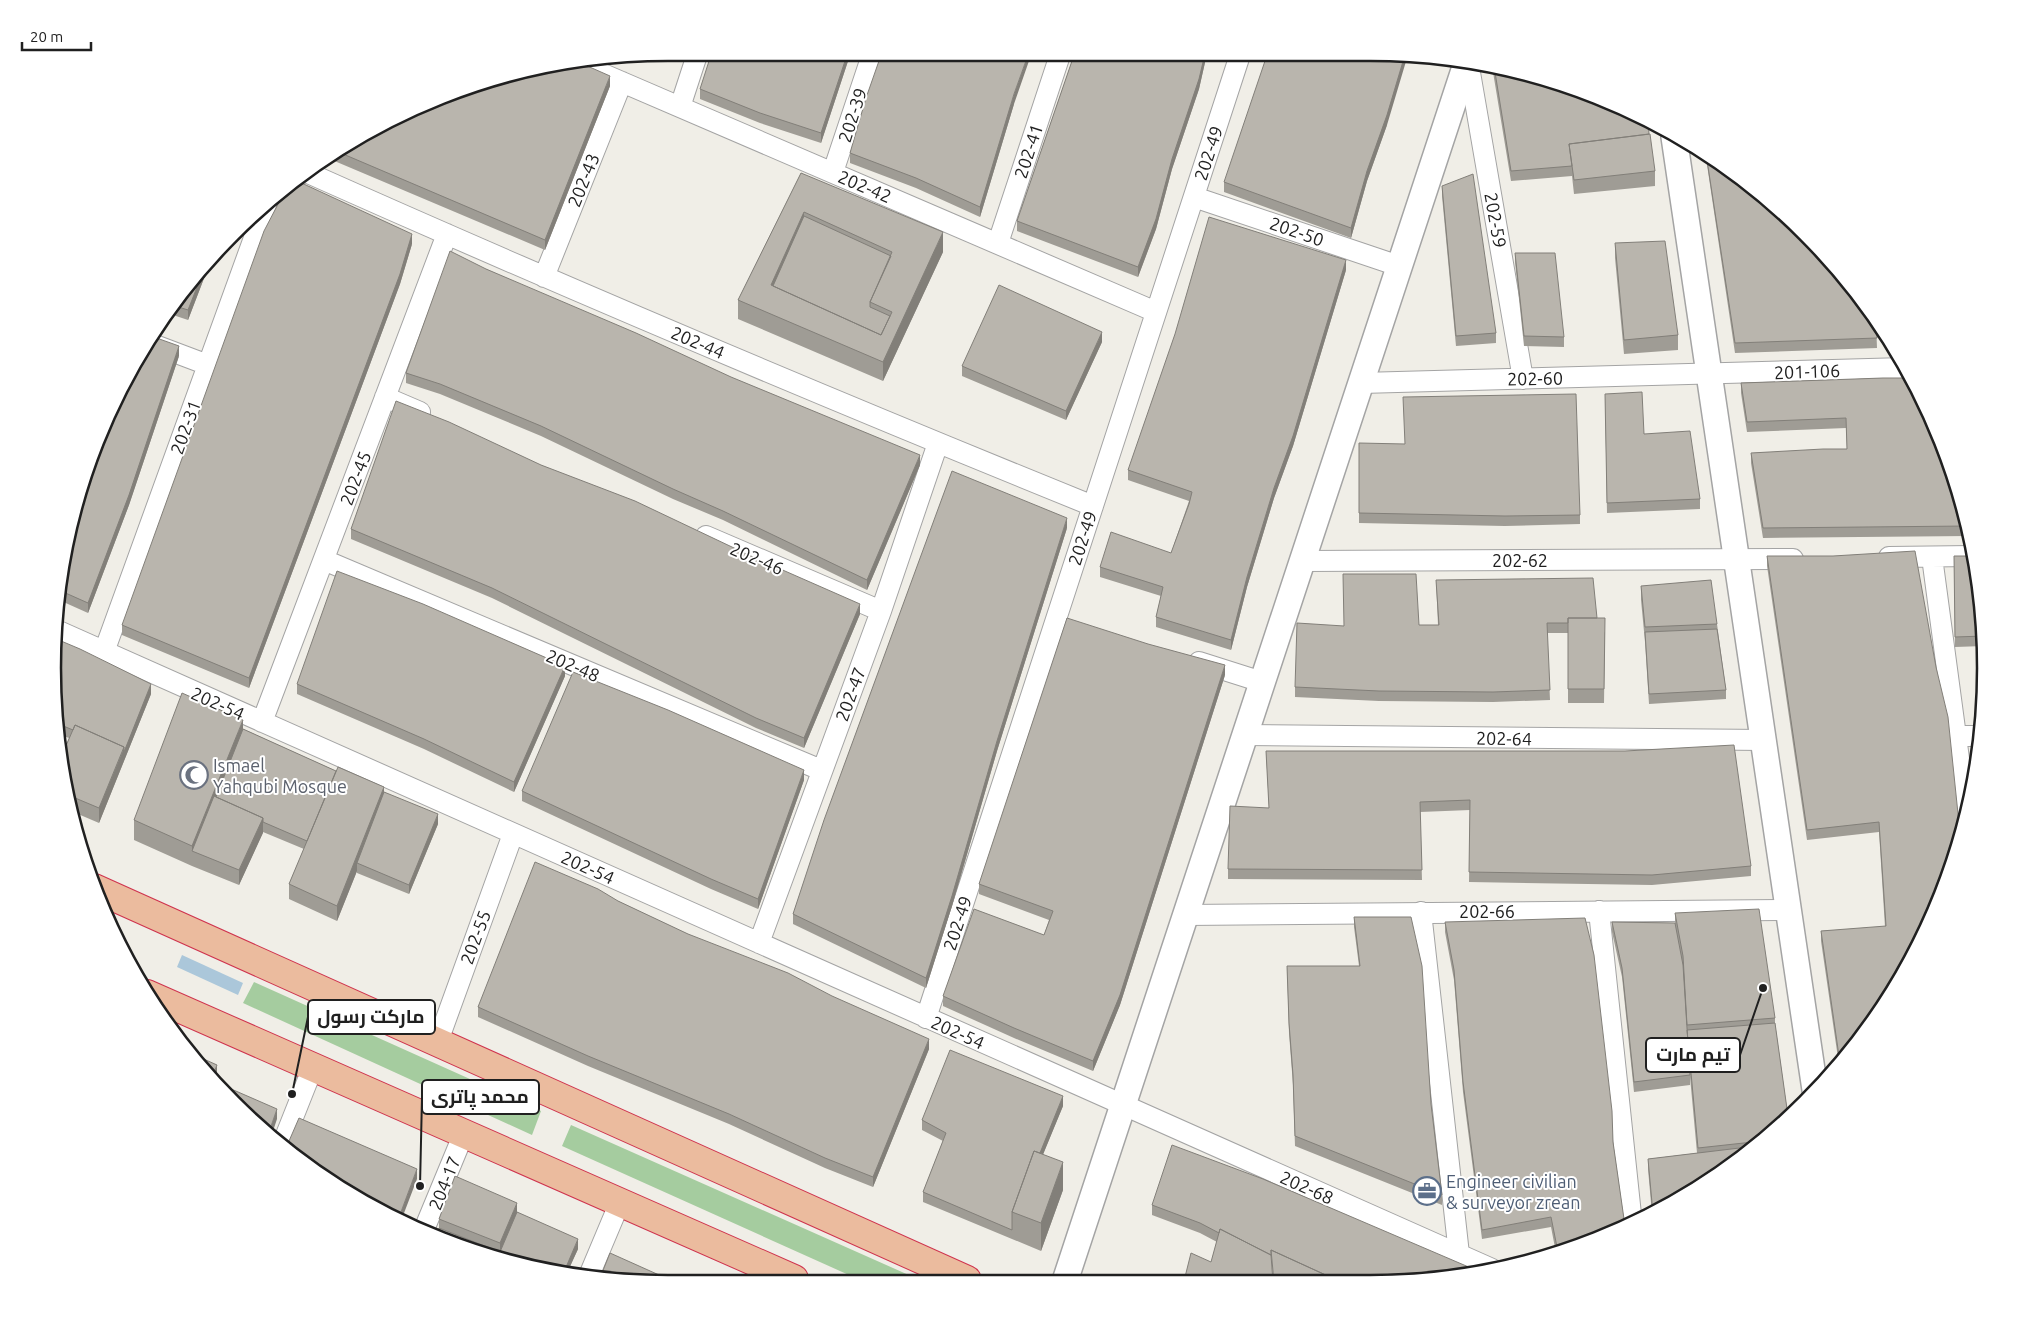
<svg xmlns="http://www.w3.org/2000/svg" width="2038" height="1336" font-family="Ubuntu,Cairo,sans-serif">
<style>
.forest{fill:#a5cc9f}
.water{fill:#abc7da}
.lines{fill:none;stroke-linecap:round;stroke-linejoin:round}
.minor-casing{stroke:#a4a4a4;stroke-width:22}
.tertiary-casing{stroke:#a4a4a4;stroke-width:28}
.trunk-casing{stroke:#cf334e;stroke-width:30}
.minor{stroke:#fff;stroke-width:20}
.tertiary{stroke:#fff;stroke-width:25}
.trunk{stroke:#ebbb9e;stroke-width:28}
.wall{fill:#9f9c95}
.shaded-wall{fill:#827f79}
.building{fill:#b9b5ad;stroke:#827f79;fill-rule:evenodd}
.labels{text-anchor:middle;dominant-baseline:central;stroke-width:4;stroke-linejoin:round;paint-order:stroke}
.street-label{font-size:18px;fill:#202020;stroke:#fff}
.worship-label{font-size:18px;fill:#5b616d;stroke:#fff;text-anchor:start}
.service-label{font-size:18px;fill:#4e5e75;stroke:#fff;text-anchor:start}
.rim{fill:none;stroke:#202020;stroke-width:2.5}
.leader{fill:none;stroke:#202020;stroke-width:2}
.callout-dot{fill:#202020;stroke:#fff;stroke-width:2}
.callout{fill:#fff;stroke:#202020;stroke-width:2}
.callout-label{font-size:19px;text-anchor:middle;font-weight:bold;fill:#202020}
</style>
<rect width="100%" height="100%" fill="#f0eee7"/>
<path class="forest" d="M 254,982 L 541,1111 L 532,1135 L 243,1003 Z
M 571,1125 L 920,1280 L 860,1280 L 562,1146 Z"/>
<path class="water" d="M 182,955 L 243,983 L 238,995 L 177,967 Z"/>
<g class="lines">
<defs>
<path id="minor" d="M 573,61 L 1156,312
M 1468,61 L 1523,379
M 680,107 L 696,58
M 306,172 C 566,288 829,399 1093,506
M 833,172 L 871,58
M 1194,197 L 1399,266
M 998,243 L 1059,58
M 544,277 L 622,82
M 147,342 L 208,365
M 1361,383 L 1905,368
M 385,397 L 420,412
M 706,536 L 881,611
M 1889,557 L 1972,556
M 1932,557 L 1966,811
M 324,560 L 821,770
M 1303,561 L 1793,559
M 54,629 L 1492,1269
M 104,652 L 267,202
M 1199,662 L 1262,682
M 262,722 L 447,234
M 1244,735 L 1764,740
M 1956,736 L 1981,736
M 1599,911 L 1632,1224
M 1421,912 L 1459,1254
M 1185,915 L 1789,910
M 759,943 L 881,611 L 938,443
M 926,1018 L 1239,58
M 438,1041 L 513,834
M 282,1145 L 313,1067
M 423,1232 L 464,1133
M 588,1278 L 620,1202"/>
<path id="tertiary" d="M 1674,137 L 1815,1090
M 1065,1281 L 1467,61"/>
<path id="trunk" d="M 94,888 L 967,1280
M 147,994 L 794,1279"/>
</defs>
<use href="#minor" class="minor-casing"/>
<use href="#tertiary" class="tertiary-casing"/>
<use href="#trunk" class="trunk-casing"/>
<use href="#minor" class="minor"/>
<use href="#tertiary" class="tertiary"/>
<use href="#trunk" class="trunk"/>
</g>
<path class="wall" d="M 849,58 L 821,143 L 760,123 L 700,99 L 700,89 Z
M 1073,58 L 1206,58 L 1199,89 L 1172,169 L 1156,229 L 1138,277 L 1017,231 L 1017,221 Z
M 1492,66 L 1530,74 L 1655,171 L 1655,186 L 1574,194 L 1572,176 L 1511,181 Z
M 470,85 L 610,86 L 545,250 L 325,157 Z
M 1014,104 L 980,217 L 916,188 L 850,163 L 850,153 Z
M 1387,125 L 1367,181 L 1351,238 L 1224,192 L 1224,182 Z
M 1706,158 L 1776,205 L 1876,322 L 1877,348 L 1735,353 Z
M 801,173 L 943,252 L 883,381 L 738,319 L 738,300 Z
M 1442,186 L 1496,333 L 1496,343 L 1456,346 L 1442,196 Z
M 1615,243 L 1678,335 L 1678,350 L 1624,354 L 1615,258 Z
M 412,244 L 400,284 L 249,688 L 122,635 L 122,625 Z
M 1515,253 L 1564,337 L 1564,347 L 1524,346 L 1515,262 Z
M 211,260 L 188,320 L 167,313 L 180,293 Z
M 486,269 L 920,465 L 867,590 L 723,520 L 673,499 L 541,436 L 440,394 L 406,383 L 406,373 Z
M 1346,270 L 1293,446 L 1274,498 L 1247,587 L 1231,650 L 1156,627 L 1156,617 L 1161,596 L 1100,577 L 1100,567 L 1171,553 L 1189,501 L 1128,480 L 1128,470 Z
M 1102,342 L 1066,420 L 962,376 L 962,366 Z
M 179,356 L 129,505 L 88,613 L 59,600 L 85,470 Z
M 1883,378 L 1964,508 L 1969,536 L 1763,538 L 1751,463 L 1751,453 L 1847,449 L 1846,428 L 1747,432 L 1741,393 L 1741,383 Z
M 1605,394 L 1644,434 L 1700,499 L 1700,509 L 1607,513 Z
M 1359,443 L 1580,515 L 1580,524 L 1505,526 L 1359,523 Z
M 541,465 L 860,614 L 804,748 L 756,728 L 492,598 L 351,539 L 351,529 Z
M 1067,528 L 997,751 L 952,906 L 926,988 L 793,924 L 793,914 Z
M 1767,556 L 1960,833 L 1903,976 L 1839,1065 L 1821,941 L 1821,931 L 1885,927 L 1879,832 L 1807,840 L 1767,566 Z
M 1954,556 L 1984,627 L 1984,646 L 1955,647 Z
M 1436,580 L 1597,618 L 1605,633 L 1604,703 L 1568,703 L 1568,633 L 1547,633 L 1550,700 L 1493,702 L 1379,701 L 1295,697 L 1295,687 L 1344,626 L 1438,625 Z
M 1641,586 L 1717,624 L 1726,690 L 1726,699 L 1649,704 L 1645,642 L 1641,600 Z
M 1225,675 L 1120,1005 L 1093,1071 L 1014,1038 L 943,1006 L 943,996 L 1044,935 L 1049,920 L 979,894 L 979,884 Z
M 565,676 L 514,792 L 424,749 L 297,694 L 297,684 Z
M 151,694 L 99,823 L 71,811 L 62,755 L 69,738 L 58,734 L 54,709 Z
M 243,729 L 336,771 L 384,792 L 438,824 L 409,894 L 357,873 L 357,871 L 337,921 L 289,899 L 289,884 L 304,849 L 263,832 L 239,885 L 192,866 L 134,840 L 134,820 Z
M 1266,751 L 1751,866 L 1751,876 L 1652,885 L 1469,882 L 1470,810 L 1420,812 L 1422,880 L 1228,879 L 1228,869 L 1269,808 Z
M 804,780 L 758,909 L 711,889 L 522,801 L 522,791 Z
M 618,901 L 929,1049 L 873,1187 L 825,1168 L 729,1124 L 588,1066 L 478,1017 L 478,1007 Z
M 1675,913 L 1775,1018 L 1775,1023 L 1788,1116 L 1745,1156 L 1652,1214 L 1648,1169 L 1648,1159 L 1697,1153 L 1690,1077 L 1690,1085 L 1634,1092 L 1622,977 L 1612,932 L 1612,922 L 1675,923 Z
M 1354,917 L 1431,1104 L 1442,1195 L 1442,1205 L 1295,1146 L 1293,1085 L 1289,1033 L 1287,966 L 1359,966 L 1354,927 Z
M 1445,922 L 1613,1142 L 1625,1226 L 1556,1253 L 1551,1227 L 1482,1239 L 1463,1092 L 1454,980 L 1445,932 Z
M 1063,1106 L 1043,1154 L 1063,1190 L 1041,1251 L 923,1202 L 923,1192 L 943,1141 L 922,1130 L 922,1120 Z
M 1263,1179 L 1211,1262 L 1217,1242 L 1200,1233 L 1152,1215 L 1152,1205 Z
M 517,1212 L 578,1249 L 567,1273 L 436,1237 L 439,1228 L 439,1219 Z"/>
<path class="shaded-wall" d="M 846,58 L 849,58 L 821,143 L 821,133 Z
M 1027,58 L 1030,58 L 1014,104 L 980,217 L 980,207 L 1014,94 Z
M 1204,58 L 1206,58 L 1199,89 L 1172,169 L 1156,229 L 1138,277 L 1138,267 Z
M 1404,58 L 1407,58 L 1387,125 L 1367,181 L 1351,238 L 1351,228 L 1367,171 Z
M 610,76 L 610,86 L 545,250 L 545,240 Z
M 804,212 L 804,231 L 777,292 L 771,285 Z
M 943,232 L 943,252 L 883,381 L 883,362 Z
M 412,234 L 412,244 L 400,284 L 249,688 L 249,678 Z
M 211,260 L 188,320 L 188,310 L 205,267 Z
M 1346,260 L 1346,270 L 1293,446 L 1274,498 L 1247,587 L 1231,650 L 1231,640 L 1247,577 L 1274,488 Z
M 1102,332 L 1102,342 L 1066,420 L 1066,411 Z
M 179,346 L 179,356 L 129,505 L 88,613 L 88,603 Z
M 920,455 L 920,465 L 867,590 L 867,580 Z
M 1067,518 L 1067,528 L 997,751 L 952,906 L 926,988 L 926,978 L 997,741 Z
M 860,604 L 860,614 L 804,748 L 804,738 Z
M 1225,665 L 1225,675 L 1120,1005 L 1093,1071 L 1093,1061 Z
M 565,666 L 565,676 L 514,792 L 514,782 Z
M 151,684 L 151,694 L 99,823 L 99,808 Z
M 243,720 L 243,739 L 192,851 L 192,866 L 192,846 Z
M 804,770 L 804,780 L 758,909 L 758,899 Z
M 384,787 L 384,802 L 357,863 L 357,871 L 337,921 L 337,906 Z
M 438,814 L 438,824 L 409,894 L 409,885 Z
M 263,818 L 263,833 L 239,885 L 239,870 Z
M 929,1039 L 929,1049 L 873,1187 L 873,1177 Z
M 217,1065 L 217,1079 L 213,1075 Z
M 1063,1096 L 1063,1106 L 1033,1179 L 1033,1169 Z
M 277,1109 L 277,1119 L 271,1137 L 268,1135 Z
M 1063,1162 L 1063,1190 L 1041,1251 L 1041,1223 Z
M 417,1169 L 417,1179 L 401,1221 L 398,1220 Z
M 517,1203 L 517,1222 L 500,1255 L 500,1243 Z
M 578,1239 L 578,1249 L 567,1273 L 564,1272 Z"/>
<path class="building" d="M 710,58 L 846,58 L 821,133 L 760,113 L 700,89 Z
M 880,58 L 1027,58 L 1014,94 L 980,207 L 916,178 L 850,153 L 866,98 Z
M 1073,58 L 1204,58 L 1199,79 L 1172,159 L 1156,219 L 1138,267 L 1017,221 Z
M 1266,58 L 1404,58 L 1387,115 L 1367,171 L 1351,228 L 1224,182 Z
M 576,61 L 610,76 L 545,240 L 336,151 L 470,85 Z
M 1494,66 L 1530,74 L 1642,116 L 1648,120 L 1649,134 L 1569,144 L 1572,166 L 1511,171 Z
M 1650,134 L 1655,171 L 1574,180 L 1569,144 Z
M 1707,160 L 1776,205 L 1858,293 L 1876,322 L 1877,338 L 1735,343 Z
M 801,173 L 943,232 L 883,362 L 738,300 ZM 804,212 L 892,252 L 870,302 L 892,312 L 881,335 L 771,285 Z
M 1473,174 L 1496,333 L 1456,336 L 1442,186 Z
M 295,180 L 412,234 L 400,274 L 249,678 L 122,625 L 264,231 L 288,185 Z
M 804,216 L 891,256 L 870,302 L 870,307 L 890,316 L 881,335 L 773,286 Z
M 1209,217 L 1346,260 L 1293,436 L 1274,488 L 1247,577 L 1231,640 L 1156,617 L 1163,587 L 1100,567 L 1111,532 L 1171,553 L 1189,504 L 1192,492 L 1128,470 L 1175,334 Z
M 1665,241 L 1678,335 L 1624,340 L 1615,243 Z
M 450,251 L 486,269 L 636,333 L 731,377 L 920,455 L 867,580 L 723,511 L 673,489 L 541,426 L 440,384 L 406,373 Z
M 1515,253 L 1555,253 L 1564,337 L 1524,336 Z
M 205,267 L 188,310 L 172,305 L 180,293 Z
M 999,285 L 1102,332 L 1066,411 L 962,366 Z
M 151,336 L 179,346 L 129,495 L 88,603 L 61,591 L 85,470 L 135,360 Z
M 1883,378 L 1911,378 L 1922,396 L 1964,508 L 1967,526 L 1763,528 L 1751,453 L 1823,449 L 1847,449 L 1846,418 L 1747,422 L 1741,383 Z
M 1642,392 L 1644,434 L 1690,431 L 1700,499 L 1607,503 L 1605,394 Z
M 1576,394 L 1580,515 L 1505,516 L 1359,513 L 1359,443 L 1405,444 L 1403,397 Z
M 396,401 L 449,422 L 541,465 L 635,501 L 753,557 L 860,604 L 804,738 L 756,718 L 492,588 L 351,529 Z
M 952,471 L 1067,518 L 997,741 L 952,896 L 926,978 L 793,914 L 824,820 Z
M 1915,551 L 1936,667 L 1948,717 L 1960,833 L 1953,866 L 1903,976 L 1840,1063 L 1821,931 L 1886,926 L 1879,822 L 1807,830 L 1767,556 L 1833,556 Z
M 1954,556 L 1972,556 L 1984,627 L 1984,636 L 1955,637 Z
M 337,571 L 423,604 L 565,666 L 514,782 L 424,739 L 297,684 Z
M 1343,574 L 1416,574 L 1419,625 L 1439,625 L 1436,580 L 1593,578 L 1597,618 L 1568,618 L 1568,623 L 1547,623 L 1550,690 L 1493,692 L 1379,691 L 1295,687 L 1297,623 L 1344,626 Z
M 1711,580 L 1717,624 L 1645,627 L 1641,586 Z
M 1067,618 L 1148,644 L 1225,665 L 1120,995 L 1093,1061 L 1014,1028 L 943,996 L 974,909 L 1044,935 L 1053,911 L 979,884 Z
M 1568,618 L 1605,618 L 1604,689 L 1568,689 Z
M 1717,629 L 1726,690 L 1649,694 L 1645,632 Z
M 54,638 L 80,649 L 151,684 L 124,752 L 124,747 L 75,725 L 73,730 L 56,723 L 54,709 Z
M 573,672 L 668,710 L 804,770 L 758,899 L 711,879 L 522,791 Z
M 182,693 L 243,720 L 192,846 L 134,820 Z
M 75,725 L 124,747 L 99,808 L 68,795 L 62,755 Z
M 243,729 L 336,771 L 307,841 L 263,822 L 263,818 L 216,797 Z
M 1977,731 L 1981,732 L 1980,748 L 1977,764 Z
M 1734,745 L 1751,866 L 1652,875 L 1469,872 L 1470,800 L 1420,802 L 1422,870 L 1228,869 L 1230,806 L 1269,808 L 1266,751 L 1625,751 Z
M 338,767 L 384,787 L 337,906 L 289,884 Z
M 384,792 L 438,814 L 409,885 L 357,863 Z
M 214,796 L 263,818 L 239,870 L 192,851 Z
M 535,862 L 598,889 L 618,901 L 688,934 L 788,973 L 832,996 L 929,1039 L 873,1177 L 825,1158 L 729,1114 L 588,1056 L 478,1007 Z
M 1759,909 L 1775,1018 L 1687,1025 L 1683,956 L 1675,913 Z
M 1354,917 L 1411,917 L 1422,966 L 1431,1104 L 1442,1195 L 1295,1136 L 1293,1075 L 1289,1023 L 1287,966 L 1360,966 Z
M 1585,918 L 1594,955 L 1612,1111 L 1613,1142 L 1625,1226 L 1558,1252 L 1551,1217 L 1482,1230 L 1463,1082 L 1454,970 L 1445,922 Z
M 1612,922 L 1675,923 L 1683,965 L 1690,1075 L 1634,1082 L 1622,968 Z
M 1775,1023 L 1788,1116 L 1762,1141 L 1698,1148 L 1687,1030 Z
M 950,1050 L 1063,1096 L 1040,1153 L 1034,1151 L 1012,1212 L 1012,1230 L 923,1192 L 946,1133 L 922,1120 Z
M 197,1056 L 217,1065 L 213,1075 Z
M 222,1085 L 277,1109 L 268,1135 L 262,1131 Z
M 299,1118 L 417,1169 L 398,1220 L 360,1201 L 286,1148 Z
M 1172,1145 L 1263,1179 L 1478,1271 L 1410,1282 L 1341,1282 L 1271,1250 L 1271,1255 L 1220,1229 L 1219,1233 L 1200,1223 L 1152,1205 Z
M 1756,1146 L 1745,1156 L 1653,1214 L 1648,1159 Z
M 1034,1151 L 1063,1162 L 1041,1223 L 1012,1212 Z
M 455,1176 L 517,1203 L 500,1243 L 439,1219 Z
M 517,1212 L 578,1239 L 564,1272 L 436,1237 L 439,1228 L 500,1252 Z
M 1220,1229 L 1271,1255 L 1273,1282 L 1184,1281 L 1191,1253 L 1211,1262 Z
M 1271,1250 L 1341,1282 L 1274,1282 Z
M 610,1253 L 668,1279 L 600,1278 Z"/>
<defs>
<symbol id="mosque-ring" viewBox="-11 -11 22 22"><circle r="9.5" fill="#fff" stroke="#6b7280" stroke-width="1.5"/><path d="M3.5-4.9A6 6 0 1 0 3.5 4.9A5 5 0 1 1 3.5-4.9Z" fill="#6b7280"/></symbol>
<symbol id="office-ring" viewBox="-11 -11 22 22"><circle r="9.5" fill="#fff" stroke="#5c6f8a" stroke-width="1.5"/><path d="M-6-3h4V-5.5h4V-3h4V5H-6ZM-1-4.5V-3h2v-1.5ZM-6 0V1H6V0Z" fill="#5c6f8a"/></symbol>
</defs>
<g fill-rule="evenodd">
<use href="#mosque-ring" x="178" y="759" width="32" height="32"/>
<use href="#office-ring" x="1411" y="1175" width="32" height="32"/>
</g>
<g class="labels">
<g class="street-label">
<text transform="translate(852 115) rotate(-72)">202-39</text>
<text transform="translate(1028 151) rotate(-72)">202-41</text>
<text transform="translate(1208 153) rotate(-72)">202-49</text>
<text transform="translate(583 180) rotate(-68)">202-43</text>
<text transform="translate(865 186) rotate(23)">202-42</text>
<text transform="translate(1496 220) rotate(80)">202-59</text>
<text transform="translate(1297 231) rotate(19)">202-50</text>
<text transform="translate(698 342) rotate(23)">202-44</text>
<text transform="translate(1807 371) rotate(-2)">201-106</text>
<text transform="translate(1535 378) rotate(-1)">202-60</text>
<text transform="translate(185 427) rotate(-70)">202-31</text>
<text transform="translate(355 478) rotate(-69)">202-45</text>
<text transform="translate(1082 538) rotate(-72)">202-49</text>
<text transform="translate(757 558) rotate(23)">202-46</text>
<text x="1520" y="560">202-62</text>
<text transform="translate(573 665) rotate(23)">202-48</text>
<text transform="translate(850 694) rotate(-70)">202-47</text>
<text transform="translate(218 703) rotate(24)">202-54</text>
<text transform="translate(1504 738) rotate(1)">202-64</text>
<text transform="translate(588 867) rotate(24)">202-54</text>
<text x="1487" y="911">202-66</text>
<text transform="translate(957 923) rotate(-72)">202-49</text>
<text transform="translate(475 937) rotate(-70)">202-55</text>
<text transform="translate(958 1032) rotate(24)">202-54</text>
<text transform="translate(444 1183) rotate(-68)">204-17</text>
<text transform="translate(1307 1187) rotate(24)">202-68</text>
</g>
<g class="worship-label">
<text x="213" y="765">Ismael<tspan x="213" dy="21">Yahqubi Mosque</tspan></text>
</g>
<g class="service-label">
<text x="1446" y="1181">Engineer civilian<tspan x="1446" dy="21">&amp; surveyor zrean</tspan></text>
</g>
</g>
<path d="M0 0H2038V1336H0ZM668 61H1370A607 607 0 0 1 1977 668V668A607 607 0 0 1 1370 1275H668A607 607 0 0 1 61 668V668A607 607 0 0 1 668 61Z" fill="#fff" fill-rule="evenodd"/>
<path class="rim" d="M668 61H1370A607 607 0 0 1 1977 668V668A607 607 0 0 1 1370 1275H668A607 607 0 0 1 61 668V668A607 607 0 0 1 668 61Z"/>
<path class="leader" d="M292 1094L308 1017M1763 988L1740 1055M420 1186L422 1097"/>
<g class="callout-dot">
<circle cx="292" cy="1094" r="5"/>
<circle cx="1763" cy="988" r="5"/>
<circle cx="420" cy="1186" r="5"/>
</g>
<g class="callout">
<rect x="308" y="1000" width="127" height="34" rx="5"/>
<rect x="1646" y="1038" width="94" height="34" rx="5"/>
<rect x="422" y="1080" width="117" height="34" rx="5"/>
</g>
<g class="callout-label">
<text x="371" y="1023">مارکت رسول</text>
<text x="1693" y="1061">تيم مارت</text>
<text x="480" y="1103">محمد پاتری</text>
</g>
<path d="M22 42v8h69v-8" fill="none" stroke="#202020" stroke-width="2.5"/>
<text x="30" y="42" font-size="15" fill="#202020" stroke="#ffffff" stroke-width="4" paint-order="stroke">20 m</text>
</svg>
